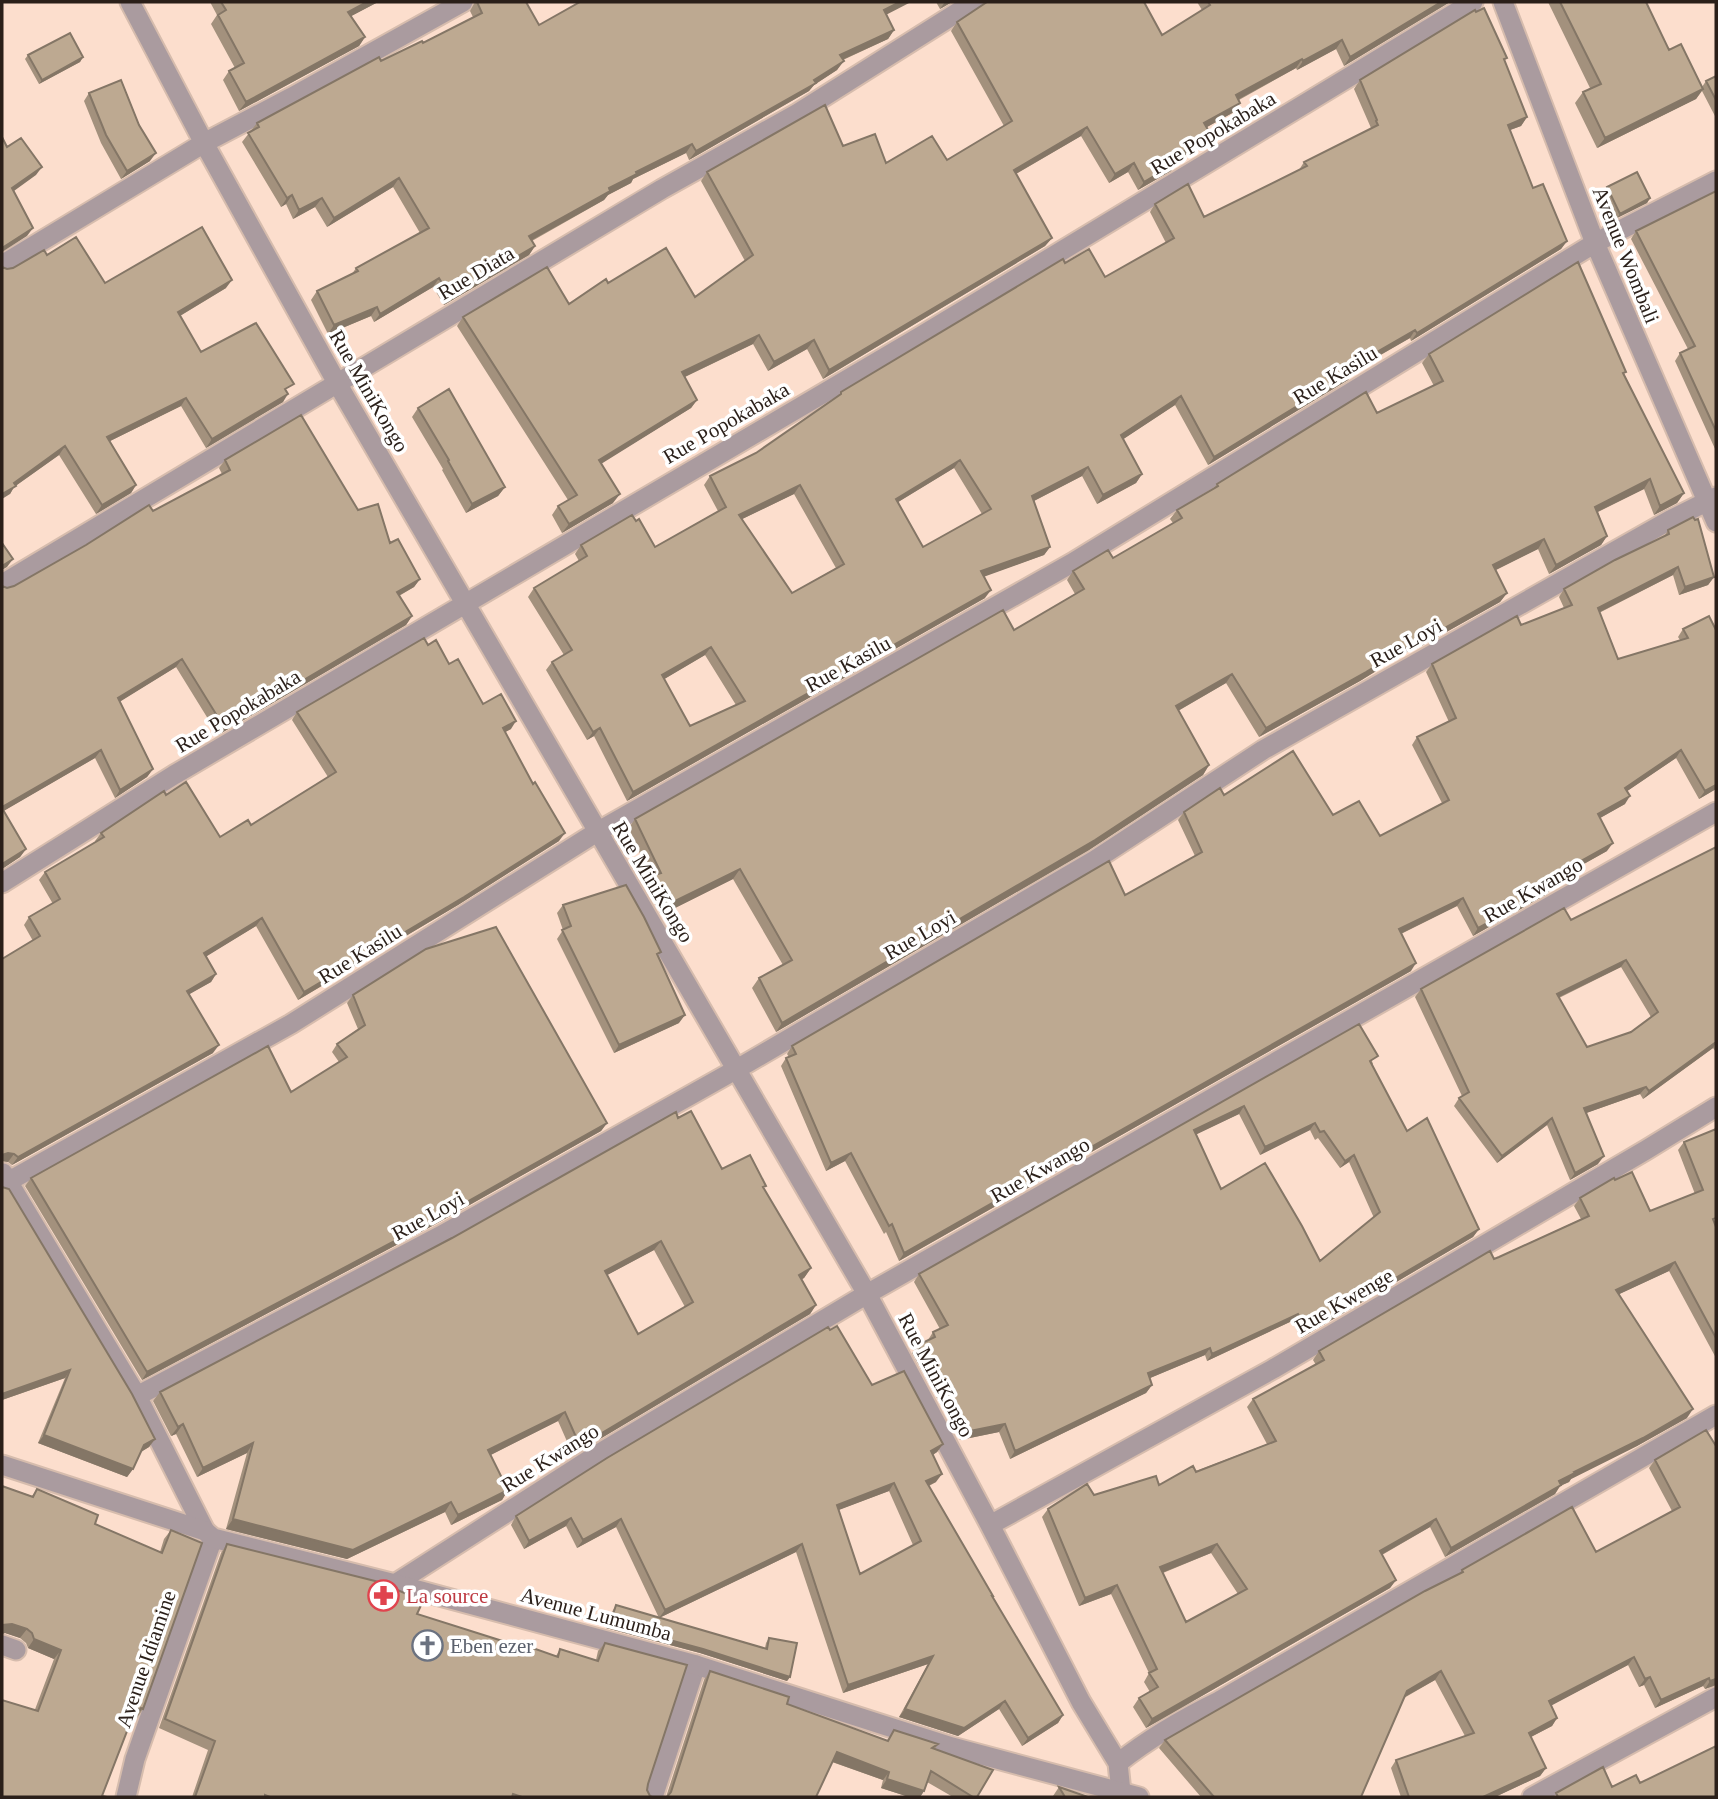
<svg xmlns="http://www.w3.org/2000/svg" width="1718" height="1799" font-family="Georgia,serif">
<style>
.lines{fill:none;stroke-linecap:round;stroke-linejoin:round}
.minor-casing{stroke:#d6bcad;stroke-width:23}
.tertiary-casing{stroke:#d6bcad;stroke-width:23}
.minor{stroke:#aa9b9f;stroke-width:19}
.tertiary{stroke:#aa9b9f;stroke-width:19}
.wall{fill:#a3917d;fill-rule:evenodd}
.shaded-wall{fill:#847666}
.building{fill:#bda991;stroke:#847666;stroke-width:2;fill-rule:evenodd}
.labels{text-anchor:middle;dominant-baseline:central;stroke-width:7;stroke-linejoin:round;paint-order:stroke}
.street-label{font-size:21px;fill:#2a1f19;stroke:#fff}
.health-label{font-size:21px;fill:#be3a42;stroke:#fff;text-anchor:start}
.worship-label{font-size:21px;fill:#5b616d;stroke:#fff;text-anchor:start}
</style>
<rect width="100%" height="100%" fill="#fcdecd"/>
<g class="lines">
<defs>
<path id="minor" d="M 130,2 L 204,143 L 337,383 L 867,1294 L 990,1525 L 1081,1702 L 1118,1763 L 1121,1792
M 1503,2 L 1595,243 L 1716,522
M 2,265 L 204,143 L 292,97 L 463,2
M 2,584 L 662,189 L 798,113 L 974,2
M 2,883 L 174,775 L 921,336 L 1473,2
M 3,1173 L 137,1396 L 205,1531
M 2,1185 L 291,1024 L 597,832 L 1072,563 L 1595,243 L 1716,181
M 137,1396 L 440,1236 L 737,1069 L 1095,860 L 1263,750 L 1670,520 L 1716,497
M 990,1525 L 1273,1369 L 1646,1150 L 1716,1107
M 395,1584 L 595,1456 L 867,1294 L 1716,812
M 2,1645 L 16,1650
M 1118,1763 C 1151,1737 1182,1719 1219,1701 L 1716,1415
M 126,1797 L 135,1759 L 213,1538
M 653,1797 L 696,1665
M 1532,1797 L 1716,1697"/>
<path id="tertiary" d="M 2,1465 L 205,1531 L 213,1538 L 395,1584 L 696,1665 L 952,1747 L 1139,1797"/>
</defs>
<use href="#minor" class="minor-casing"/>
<use href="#tertiary" class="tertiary-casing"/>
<use href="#minor" class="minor"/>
<use href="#tertiary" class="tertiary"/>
</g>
<path class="wall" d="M 210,2 L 378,2 L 351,16 L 365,37 L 359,46 L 239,111 L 223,80 L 229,71 L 235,68 L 211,24 L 217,15 Z
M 475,2 L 526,2 L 539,25 L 886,15 L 894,30 L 888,39 L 843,60 L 837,70 L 814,85 L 809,91 L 689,160 L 686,153 L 633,179 L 631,183 L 608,195 L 604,200 L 532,241 L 535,246 L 529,255 L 444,305 L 433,287 L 374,322 L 371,316 L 328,334 L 311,300 L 317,291 L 352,274 L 356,268 L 420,233 L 393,187 L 327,227 L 315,207 L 293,219 L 286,204 L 281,207 L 242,142 L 257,123 L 381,61 L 423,43 L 473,17 L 470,11 Z
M 936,2 L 952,2 L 940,9 Z
M 986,2 L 1144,2 L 1162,35 L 1202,10 L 1197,2 L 1450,2 L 1344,66 L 1336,49 L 1297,70 L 1296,68 L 1239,100 L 1234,112 L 1207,127 L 1211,135 L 1205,144 L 1176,161 L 1171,171 L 1138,190 L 1128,172 L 1109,183 L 1081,136 L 1016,174 L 1052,238 L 1045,246 L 823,379 L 807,349 L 768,371 L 753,344 L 685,377 L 697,400 L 691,408 L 601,463 L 613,503 L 562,533 L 552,515 L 558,506 L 568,500 L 457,326 L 463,317 L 569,304 L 608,283 L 695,297 L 745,261 L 701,181 L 707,172 L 843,146 L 886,163 L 947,160 L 1004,126 L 951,31 L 957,22 Z
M 1548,2 L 1646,2 L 1669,50 L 1702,87 L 1706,81 L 1716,76 L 1716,118 L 1702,91 L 1696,99 L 1597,148 L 1575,103 L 1583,92 L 1590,88 Z
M 28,55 L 83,57 L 80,62 L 39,84 L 25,59 Z
M 1507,58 L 1504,61 L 1527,117 L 1521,126 L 1510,130 L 1533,188 L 1567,241 L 1561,249 L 1411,341 L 1410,338 L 1353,371 L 1348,380 L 1208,465 L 1175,405 L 1123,439 L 1142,474 L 1136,483 L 1097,504 L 1082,476 L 1034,501 L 1050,547 L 1044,555 L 984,576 L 985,598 L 627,801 L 594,736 L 587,740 L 546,670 L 552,662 L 564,655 L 528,597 L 534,588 L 579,561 L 575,554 L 581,545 L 655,547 L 718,511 L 704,485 L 710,476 L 756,453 L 838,396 L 841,392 L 1065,263 L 1105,277 L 1166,243 L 1150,212 L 1155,204 L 1204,217 L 1299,170 L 1304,162 L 1370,129 L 1371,128 L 1354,89 L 1360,80 ZM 954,468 L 982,514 L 923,547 L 898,502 ZM 794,494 L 836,568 L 792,593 L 742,519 ZM 705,655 L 736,705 L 690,726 L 664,679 Z
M 89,93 L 150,161 L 121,179 L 101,143 L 84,101 Z
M 1607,187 L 1650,198 L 1647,203 L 1617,218 L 1603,191 Z
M 1716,191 L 1716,451 L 1675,361 L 1680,353 L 1688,349 L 1631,239 L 1636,231 Z
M 47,255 L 105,283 L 226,288 L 180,316 L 201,352 L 287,392 L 283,402 L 206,448 L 181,406 L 110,441 L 136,485 L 131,493 L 96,514 L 59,455 L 14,487 L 10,494 L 7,269 Z
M 1429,354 L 1626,372 L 1624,374 L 1684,493 L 1677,503 L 1654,515 L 1644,489 L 1598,512 L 1607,536 L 1601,545 L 1549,574 L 1538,549 L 1495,570 L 1507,593 L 1500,602 L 1416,649 L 1415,647 L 1360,681 L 1259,737 L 1226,683 L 1178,711 L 1209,765 L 1203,775 L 1089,850 L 776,1032 L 752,988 L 759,978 L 783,965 L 733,879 L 661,915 L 644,886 L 651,876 L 628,829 L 635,819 L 1014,630 L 1075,594 L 1067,580 L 1073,571 L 1113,558 L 1173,523 L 1170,519 L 1177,510 L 1213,489 L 1217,484 L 1377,413 L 1434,386 L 1422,363 Z
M 418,408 L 505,487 L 498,496 L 466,513 L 442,470 L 443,469 L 412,417 Z
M 225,460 L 358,510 L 390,543 L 420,579 L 414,587 L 399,596 L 412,616 L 406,625 L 218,735 L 176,667 L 120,701 L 153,769 L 147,777 L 115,798 L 95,758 L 3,811 L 26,849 L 20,857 L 2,869 L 7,588 L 14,586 L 222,474 L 219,468 Z
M 1668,530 L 1714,577 L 1708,585 L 1679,595 L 1673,575 L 1599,613 L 1618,659 L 1680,640 L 1678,637 L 1683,629 L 1709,616 L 1716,789 L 1699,799 L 1676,758 L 1627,791 L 1625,804 L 1600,818 L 1607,851 L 1551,882 L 1553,886 L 1547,894 L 1473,936 L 1457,906 L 1401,934 L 1411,971 L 899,1261 L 886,1232 L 884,1234 L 845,1161 L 826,1171 L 781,1066 L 786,1058 L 789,1057 L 787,1054 L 792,1046 L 1125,895 L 1195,856 L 1178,820 L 1184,812 L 1224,795 L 1333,815 L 1380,836 L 1442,803 L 1412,745 L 1417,737 L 1449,722 L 1426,672 L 1432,664 L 1521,625 L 1564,608 L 1559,597 L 1564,589 L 1664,537 Z
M 428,645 L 449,664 L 483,704 L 511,729 L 505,732 L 559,841 L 458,905 L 298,1000 L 256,926 L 206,956 L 216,974 L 211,982 L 189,994 L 213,1053 L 12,1165 L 8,1162 L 2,1161 L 33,941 L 24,925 L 29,917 L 53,904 L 39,880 L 45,872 L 96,842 L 95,841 L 101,833 L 166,795 L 220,837 L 251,825 L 328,777 L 292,720 L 297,712 Z
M 1716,847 L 1716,1052 L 1713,1048 L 1643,1099 L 1640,1094 L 1586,1113 L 1598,1164 L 1570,1180 L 1547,1125 L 1497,1163 L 1454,1106 L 1459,1098 L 1462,1096 L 1415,997 L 1421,989 L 1571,920 ZM 1621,967 L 1651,1017 L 1631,1032 L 1587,1047 L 1559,998 Z
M 563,905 L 658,956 L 679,1023 L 614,1053 L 557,939 L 563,930 L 557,913 Z
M 353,995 L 607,1123 L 601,1131 L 434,1225 L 142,1380 L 25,1186 L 31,1178 L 291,1092 L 339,1062 L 332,1052 L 337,1044 L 358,1029 L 347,1003 Z
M 1359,1024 L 1373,1064 L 1372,1065 L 1407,1131 L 1479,1229 L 1473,1237 L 1301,1338 L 1292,1321 L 1207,1361 L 1205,1355 L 1150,1378 L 1152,1385 L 1146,1393 L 1010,1459 L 999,1432 L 960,1440 L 912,1353 L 918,1345 L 928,1340 L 933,1332 L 940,1329 L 914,1282 L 919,1274 ZM 1239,1114 L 1260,1155 L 1310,1130 L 1315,1140 L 1318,1138 L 1340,1168 L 1349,1162 L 1374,1218 L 1320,1261 L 1221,1189 L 1196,1134 Z
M 678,1118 L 722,1169 L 764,1189 L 811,1268 L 804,1278 L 802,1279 L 816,1305 L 810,1314 L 573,1455 L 558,1421 L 490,1455 L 508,1490 L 502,1500 L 451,1525 L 445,1512 L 347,1559 L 226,1529 L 247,1453 L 197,1477 L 176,1434 L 171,1436 L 153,1401 L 160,1392 ZM 654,1250 L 685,1307 L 638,1334 L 607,1275 Z
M 1684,1142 L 1716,1224 L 1715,1224 L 1716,1227 L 1716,1358 L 1669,1271 L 1619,1294 L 1687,1418 L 1637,1446 L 1571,1479 L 1569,1482 L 1560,1486 L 1555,1494 L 1445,1557 L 1430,1527 L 1382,1555 L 1396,1580 L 1390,1588 L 1146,1728 L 1133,1707 L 1139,1698 L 1150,1692 L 1144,1682 L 1149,1673 L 1111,1594 L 1079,1606 L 1042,1517 L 1048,1509 L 1094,1495 L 1159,1485 L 1267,1444 L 1247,1407 L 1253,1399 L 1316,1365 L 1313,1360 L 1319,1351 L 1494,1259 L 1581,1219 L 1574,1206 L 1580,1198 L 1615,1180 L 1650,1211 L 1695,1194 L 1678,1150 ZM 1211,1553 L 1238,1594 L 1186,1622 L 1163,1573 Z
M 2,1187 L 155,1439 L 149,1447 L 141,1452 L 133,1469 L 127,1477 L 38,1443 L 65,1378 L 2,1400 Z
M 872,1385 L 943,1444 L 937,1452 L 933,1455 L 936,1482 L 929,1486 L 992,1597 L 1063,1715 L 1058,1723 L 1022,1746 L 999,1709 L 958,1736 L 899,1717 L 928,1664 L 843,1693 L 796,1552 L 659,1618 L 765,1648 L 766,1643 L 769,1638 L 790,1677 L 787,1681 L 700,1653 L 606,1628 L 613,1610 L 616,1605 L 659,1618 L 616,1527 L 577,1548 L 566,1526 L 524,1549 L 511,1525 L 516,1516 ZM 889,1491 L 913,1545 L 860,1574 L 838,1510 Z
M 1706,1430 L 1716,1685 L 1705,1689 L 1703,1686 L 1655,1708 L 1644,1685 L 1639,1687 L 1628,1665 L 1551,1705 L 1557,1718 L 1552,1726 L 1531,1737 L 1546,1768 L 1540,1776 L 1495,1797 L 1401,1797 L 1391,1768 L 1396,1760 L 1465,1736 L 1435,1680 L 1404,1698 L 1361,1797 L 1201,1797 L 1159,1748 L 1165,1740 L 1460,1573 L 1462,1570 L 1596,1552 L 1672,1511 L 1649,1468 L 1655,1460 Z
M 2,1486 L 32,1496 L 37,1489 L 95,1524 L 160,1552 L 164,1539 L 171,1530 L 143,1709 L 137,1718 L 135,1717 L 134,1719 L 132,1718 L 102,1796 L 2,1797 L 54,1659 L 28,1648 L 26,1643 L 20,1638 L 5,1633 L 2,1634 Z
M 227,1544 L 417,1614 L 511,1644 L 513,1641 L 556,1656 L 560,1649 L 596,1660 L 598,1651 L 605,1643 L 648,1784 L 647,1790 L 650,1796 L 652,1797 L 192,1797 L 208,1750 L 159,1728 L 221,1553 Z
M 710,1671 L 787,1704 L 887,1741 L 894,1730 L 938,1744 L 935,1749 L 977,1797 L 953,1797 L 927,1782 L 924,1791 L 920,1797 L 909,1797 L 881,1788 L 883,1780 L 832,1762 L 816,1797 L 666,1797 L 704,1680 Z
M 1059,1787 L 1088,1797 L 1054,1797 L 1053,1796 Z"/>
<path class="shaded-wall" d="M 367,2 L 378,2 L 342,21 L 348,12 Z
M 900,2 L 911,2 L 878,19 L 884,10 Z
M 945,2 L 952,2 L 940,9 Z
M 1441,2 L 1450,2 L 1344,66 L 1350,57 Z
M 894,30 L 888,39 L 833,64 L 840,55 Z
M 365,37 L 359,46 L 239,111 L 246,102 Z
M 1342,40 L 1336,49 L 1297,70 L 1303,61 Z
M 83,57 L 80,62 L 39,84 L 42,80 Z
M 1302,59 L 1296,68 L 1230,104 L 1236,95 Z
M 844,61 L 837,70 L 814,85 L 809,91 L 689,160 L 696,151 Z
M 1703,89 L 1696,99 L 1597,148 L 1605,138 Z
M 1240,103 L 1234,112 L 1198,132 L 1204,123 Z
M 1527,117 L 1521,126 L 1502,133 L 1508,125 Z
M 1087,127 L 1081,136 L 1007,179 L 1014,170 Z
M 1211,135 L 1205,144 L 1168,165 L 1174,157 Z
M 692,144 L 686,153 L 633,179 L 631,183 L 608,195 L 604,200 L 523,245 L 529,236 L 636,172 Z
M 156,153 L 150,161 L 121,179 L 127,171 Z
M 1177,162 L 1171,171 L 1138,190 L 1144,182 Z
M 1134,163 L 1128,172 L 1109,183 L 1115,174 Z
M 42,167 L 36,175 L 7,196 L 12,188 Z
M 399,178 L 393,187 L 327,227 L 334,218 Z
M 292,195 L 286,204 L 281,207 L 287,198 Z
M 322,198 L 315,207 L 293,219 L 299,210 Z
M 1650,198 L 1647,203 L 1617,218 L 1620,214 Z
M 33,228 L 27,236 L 2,252 L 2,248 Z
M 1052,238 L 1045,246 L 823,379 L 829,370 Z
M 1567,241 L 1561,249 L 1411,341 L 1417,333 Z
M 535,246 L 529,255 L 444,305 L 450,296 Z
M 439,278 L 433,287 L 374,322 L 380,314 Z
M 232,280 L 226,288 L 173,320 L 178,312 Z
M 377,307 L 371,316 L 328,334 L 334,325 Z
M 1415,330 L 1410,338 L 1345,375 L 1351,367 Z
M 759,335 L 753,344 L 676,381 L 682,372 Z
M 814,340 L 807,349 L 768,371 L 774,362 Z
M 1353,372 L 1348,380 L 1208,465 L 1214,457 Z
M 288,394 L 283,402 L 206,448 L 212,439 Z
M 1181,396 L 1175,405 L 1116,444 L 1121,435 Z
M 186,398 L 181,406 L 102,445 L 107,437 Z
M 697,400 L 691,408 L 593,469 L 599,460 Z
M 65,446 L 59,455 L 14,487 L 10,494 L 2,499 L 2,494 L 14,483 Z
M 960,460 L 954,468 L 890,507 L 896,499 Z
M 1088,467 L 1082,476 L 1026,505 L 1032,496 Z
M 1142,474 L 1136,483 L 1097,504 L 1103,495 Z
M 1650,479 L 1644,489 L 1589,516 L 1595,507 Z
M 136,485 L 131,493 L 96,514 L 102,505 Z
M 800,485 L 794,494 L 734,523 L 739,515 Z
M 505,487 L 498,496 L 466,513 L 472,504 Z
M 1684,493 L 1677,503 L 1654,515 L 1660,506 Z
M 620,494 L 613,503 L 562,533 L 569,524 Z
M 1607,536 L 1601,545 L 1549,574 L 1556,565 Z
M 1544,539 L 1538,549 L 1486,575 L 1493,565 Z
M 1050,547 L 1044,555 L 975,580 L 981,571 Z
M 13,559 L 7,567 L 2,570 L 2,566 Z
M 1678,567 L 1673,575 L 1592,616 L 1598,608 Z
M 1714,577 L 1708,585 L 1679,595 L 1685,587 Z
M 420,579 L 414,587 L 391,600 L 397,592 Z
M 991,590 L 985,598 L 627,801 L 633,792 Z
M 1507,593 L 1500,602 L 1416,649 L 1423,640 Z
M 412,616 L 406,625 L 218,735 L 224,727 Z
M 1422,638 L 1415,647 L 1360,681 L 1259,737 L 1266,728 Z
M 711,647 L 705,655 L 656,684 L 662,675 Z
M 182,659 L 176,667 L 113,706 L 118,698 Z
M 1232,674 L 1226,683 L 1169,716 L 1176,706 Z
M 516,721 L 511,729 L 498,736 L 503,728 Z
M 600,728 L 594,736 L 587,740 L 593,732 Z
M 101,750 L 95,758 L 2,812 L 2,807 Z
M 1681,750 L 1676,758 L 1620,796 L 1625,788 Z
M 1209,765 L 1203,775 L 1089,850 L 776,1032 L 782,1023 Z
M 153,769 L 147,777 L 115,798 L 120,790 Z
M 1716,785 L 1716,789 L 1699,799 L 1705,791 Z
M 1630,796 L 1625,804 L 1593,822 L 1598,814 Z
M 565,833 L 559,841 L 458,905 L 298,1000 L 304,992 Z
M 1613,843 L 1607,851 L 1543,887 L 1549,879 Z
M 26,849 L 20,857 L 2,869 L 2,864 Z
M 740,869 L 733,879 L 661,915 L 667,905 Z
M 1553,886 L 1547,894 L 1473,936 L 1478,928 Z
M 1463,898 L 1457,906 L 1394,937 L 1399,929 Z
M 262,918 L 256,926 L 199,961 L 204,953 Z
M 1626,960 L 1621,967 L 1551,1001 L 1557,994 Z
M 1416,963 L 1411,971 L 899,1261 L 904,1253 Z
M 216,974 L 211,982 L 181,999 L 187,991 Z
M 685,1015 L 679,1023 L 614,1053 L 619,1045 Z
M 1716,1042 L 1713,1048 L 1643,1099 L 1649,1091 Z
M 219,1045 L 213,1053 L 12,1165 L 18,1157 Z
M 1646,1087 L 1640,1094 L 1578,1116 L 1584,1108 Z
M 1244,1106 L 1239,1114 L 1189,1138 L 1194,1130 Z
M 1552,1118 L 1547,1125 L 1497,1163 L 1502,1156 Z
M 607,1123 L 601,1131 L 434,1225 L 142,1380 L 147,1372 Z
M 1315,1123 L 1310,1130 L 1260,1155 L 1265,1147 Z
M 8,1153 L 14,1154 L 8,1162 L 2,1161 L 2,1155 Z
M 851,1153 L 845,1161 L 826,1171 L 831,1163 Z
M 1354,1155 L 1349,1162 L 1340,1168 L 1345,1161 Z
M 1604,1156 L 1598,1164 L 1570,1180 L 1575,1173 Z
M 1479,1229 L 1473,1237 L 1301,1338 L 1307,1330 Z
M 661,1241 L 654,1250 L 598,1280 L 605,1271 Z
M 1675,1262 L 1669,1271 L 1611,1298 L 1616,1290 Z
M 811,1268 L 804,1278 L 793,1284 L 799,1275 Z
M 816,1305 L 810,1314 L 573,1455 L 580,1446 Z
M 1298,1314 L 1292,1321 L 1207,1361 L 1212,1354 Z
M 1210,1348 L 1205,1355 L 1143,1381 L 1148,1373 Z
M 70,1370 L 65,1378 L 2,1400 L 2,1394 Z
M 1152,1385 L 1146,1393 L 1010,1459 L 1015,1451 Z
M 1693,1409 L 1687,1418 L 1637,1446 L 1571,1479 L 1569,1482 L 1560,1486 L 1555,1494 L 1445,1557 L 1451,1548 L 1574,1472 Z
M 565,1412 L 558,1421 L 481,1460 L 488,1450 Z
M 183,1424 L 176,1434 L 171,1436 L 178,1427 Z
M 1005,1424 L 999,1432 L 960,1440 L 965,1432 Z
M 44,1435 L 133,1469 L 127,1477 L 38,1443 Z
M 155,1439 L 149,1447 L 139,1453 L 144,1445 Z
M 253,1443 L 247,1453 L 197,1477 L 203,1468 Z
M 943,1444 L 937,1452 L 926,1459 L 931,1451 Z
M 942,1474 L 936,1482 L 921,1489 L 926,1481 Z
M 894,1483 L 889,1491 L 831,1513 L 837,1505 Z
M 508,1490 L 502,1500 L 451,1525 L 458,1515 Z
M 451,1502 L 445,1512 L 347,1559 L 226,1529 L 233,1519 Z
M 571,1518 L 566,1526 L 524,1549 L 529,1541 Z
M 621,1519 L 616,1527 L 577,1548 L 583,1540 Z
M 1436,1519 L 1430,1527 L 1374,1559 L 1380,1551 Z
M 802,1544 L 796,1552 L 659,1618 L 665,1610 Z
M 1217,1544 L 1211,1553 L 1154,1576 L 1160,1567 Z
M 1396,1580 L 1390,1588 L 1146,1728 L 1152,1719 Z
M 1117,1585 L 1111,1594 L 1079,1606 L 1085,1598 Z
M 12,1624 L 27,1629 L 20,1638 L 5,1633 L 2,1634 L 2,1625 Z
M 610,1624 L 703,1649 L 790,1677 L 787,1681 L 700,1653 L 606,1628 Z
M 34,1639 L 61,1650 L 54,1659 L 28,1648 Z
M 933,1656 L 928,1664 L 843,1693 L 848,1685 Z
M 1634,1657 L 1628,1665 L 1543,1710 L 1549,1701 Z
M 1441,1671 L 1435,1680 L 1401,1699 L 1407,1691 Z
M 1650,1677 L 1644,1685 L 1639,1687 L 1645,1679 Z
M 1709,1678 L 1703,1686 L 1655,1708 L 1661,1700 Z
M 1716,1679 L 1716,1685 L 1705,1689 L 1710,1681 Z
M 1005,1701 L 999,1709 L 958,1736 L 899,1717 L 905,1709 Z
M 136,1708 L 140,1710 L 134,1719 L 129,1718 Z
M 1063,1715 L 1058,1723 L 1022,1746 L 1028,1738 Z
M 1557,1718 L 1552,1726 L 1523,1741 L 1529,1733 Z
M 837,1752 L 889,1772 L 883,1780 L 830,1761 Z
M 1546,1768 L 1540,1776 L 1495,1797 L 1483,1797 Z
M 887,1779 L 924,1791 L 920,1797 L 909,1797 L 881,1788 Z"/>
<path class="building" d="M 221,2 L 367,2 L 348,12 L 365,37 L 246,102 L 229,71 L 244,63 L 218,15 L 226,10 Z
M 477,2 L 526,2 L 539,25 L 580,2 L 900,2 L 884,10 L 894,30 L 840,55 L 844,61 L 814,80 L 816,83 L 696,151 L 692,144 L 636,172 L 637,174 L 609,188 L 610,191 L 529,236 L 535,246 L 450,296 L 439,278 L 380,314 L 377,307 L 334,325 L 317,291 L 358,271 L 356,268 L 429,228 L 399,178 L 334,218 L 322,198 L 299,210 L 292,195 L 287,198 L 248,133 L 259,127 L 257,123 L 379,57 L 381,61 L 422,41 L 423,43 L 482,13 Z
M 987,2 L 1144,2 L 1162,35 L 1210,5 L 1208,2 L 1441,2 L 1350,57 L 1342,40 L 1303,61 L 1302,59 L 1236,95 L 1240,103 L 1204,123 L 1211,135 L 1174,157 L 1177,162 L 1144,182 L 1134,163 L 1115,174 L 1087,127 L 1014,170 L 1052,238 L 829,370 L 814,340 L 774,362 L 759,335 L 682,372 L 697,400 L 599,460 L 620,494 L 569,524 L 558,506 L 577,495 L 463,317 L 547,267 L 569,304 L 606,279 L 608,283 L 666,248 L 695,297 L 753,255 L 707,172 L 825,105 L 843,146 L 875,134 L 886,163 L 932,136 L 947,160 L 1012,121 L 957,22 Z
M 1560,2 L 1646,2 L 1669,50 L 1681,44 L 1703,89 L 1605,138 L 1583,92 L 1601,84 Z
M 1484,8 L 1507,58 L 1504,59 L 1527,117 L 1508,125 L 1533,188 L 1543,184 L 1567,241 L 1417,333 L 1415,330 L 1351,367 L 1353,372 L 1214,457 L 1181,396 L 1121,435 L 1142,474 L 1103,495 L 1088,467 L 1032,496 L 1050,547 L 981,571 L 991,590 L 633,792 L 600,728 L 593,732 L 552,662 L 572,650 L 534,588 L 587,556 L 581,545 L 632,515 L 636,521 L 639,519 L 655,547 L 726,507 L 710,476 L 756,453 L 841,394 L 841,392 L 1063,259 L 1065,263 L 1089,249 L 1105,277 L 1174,238 L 1155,204 L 1188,184 L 1204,217 L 1307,166 L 1304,162 L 1378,125 L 1376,121 L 1377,120 L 1360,80 L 1475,10 L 1476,12 ZM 960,460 L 991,509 L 923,547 L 896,499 ZM 800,485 L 844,564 L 792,593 L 739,515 ZM 711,647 L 745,701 L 690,726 L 662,675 Z
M 70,33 L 83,57 L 42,80 L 28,55 Z
M 1716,76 L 1716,100 L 1706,81 Z
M 121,80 L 139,125 L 156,153 L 127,171 L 106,135 L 89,93 Z
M 2,137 L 7,147 L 21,138 L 42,167 L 12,188 L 33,228 L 2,248 Z
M 1637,172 L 1650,198 L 1620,214 L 1607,187 Z
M 1716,191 L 1716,431 L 1680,353 L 1695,346 L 1636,231 Z
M 202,227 L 232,280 L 178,312 L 201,352 L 256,323 L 294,384 L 285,389 L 288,394 L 212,439 L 186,398 L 107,437 L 136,485 L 102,505 L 65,446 L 14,483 L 16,486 L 2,494 L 2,267 L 7,269 L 13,268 L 44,250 L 47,255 L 76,237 L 105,283 Z
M 1578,262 L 1626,372 L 1623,373 L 1684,493 L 1660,506 L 1650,479 L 1595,507 L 1607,536 L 1556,565 L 1544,539 L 1493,565 L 1507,593 L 1423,640 L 1422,638 L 1366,672 L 1266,728 L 1232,674 L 1176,706 L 1209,765 L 1095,840 L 782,1023 L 759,978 L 792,960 L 740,869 L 667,905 L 650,876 L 661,873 L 635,819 L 1003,610 L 1014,630 L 1084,589 L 1073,571 L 1108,550 L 1113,558 L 1182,518 L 1177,510 L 1218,486 L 1217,484 L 1366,392 L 1377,413 L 1443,381 L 1429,354 Z
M 449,389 L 505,487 L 472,504 L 448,461 L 449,460 L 418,408 Z
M 301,415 L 358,510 L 378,504 L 390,543 L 398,539 L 420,579 L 397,592 L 412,616 L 224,727 L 182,659 L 118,698 L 153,769 L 120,790 L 101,750 L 2,807 L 2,586 L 7,588 L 14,586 L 86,545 L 149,505 L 153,511 L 230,470 L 225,460 Z
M 1693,517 L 1695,520 L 1698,519 L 1714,577 L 1685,587 L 1678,567 L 1598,608 L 1618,659 L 1688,638 L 1683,629 L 1709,616 L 1716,630 L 1716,785 L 1705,791 L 1681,750 L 1625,788 L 1630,796 L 1598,814 L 1613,843 L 1549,879 L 1553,886 L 1478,928 L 1463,898 L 1399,929 L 1416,963 L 904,1253 L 892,1224 L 889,1226 L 851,1153 L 831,1163 L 786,1058 L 796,1054 L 792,1046 L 1109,861 L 1125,895 L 1202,852 L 1184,812 L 1220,788 L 1224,795 L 1293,751 L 1333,815 L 1359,801 L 1380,836 L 1449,800 L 1417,737 L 1456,718 L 1432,664 L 1517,616 L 1521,625 L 1572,605 L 1564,589 L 1615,560 L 1669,534 L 1668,530 Z
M 2,543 L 13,559 L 2,566 Z
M 424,638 L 428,645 L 436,640 L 449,664 L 458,659 L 483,704 L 501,694 L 516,721 L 503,728 L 533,784 L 535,782 L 565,833 L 464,897 L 304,992 L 262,918 L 204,953 L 216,974 L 187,991 L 219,1045 L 18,1157 L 14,1154 L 8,1153 L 2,1155 L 2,959 L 40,936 L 29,917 L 60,899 L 45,872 L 104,837 L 101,833 L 164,791 L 166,795 L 186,782 L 220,837 L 248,820 L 251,825 L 336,772 L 297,712 Z
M 2,808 L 26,849 L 2,864 Z
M 1716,847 L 1716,1042 L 1649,1091 L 1646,1087 L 1584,1108 L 1604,1156 L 1575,1173 L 1552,1118 L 1502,1156 L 1459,1098 L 1469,1092 L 1421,989 L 1564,908 L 1571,920 ZM 1626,960 L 1658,1012 L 1631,1032 L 1587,1047 L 1557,994 Z
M 626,885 L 644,917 L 661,952 L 657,954 L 685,1015 L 619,1045 L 562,930 L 571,926 L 563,905 Z
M 496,927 L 607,1123 L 440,1217 L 147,1372 L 31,1178 L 268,1046 L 291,1092 L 347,1057 L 337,1044 L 365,1025 L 353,995 L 426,949 Z
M 1359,1024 L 1378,1056 L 1370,1061 L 1407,1131 L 1427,1118 L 1479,1229 L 1307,1330 L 1298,1314 L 1212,1354 L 1210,1348 L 1148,1373 L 1152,1385 L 1015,1451 L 1005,1424 L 965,1432 L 918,1345 L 935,1337 L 933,1332 L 948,1325 L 919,1274 ZM 1244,1106 L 1265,1147 L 1315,1123 L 1320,1132 L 1324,1131 L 1345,1161 L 1354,1155 L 1380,1212 L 1320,1261 L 1302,1226 L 1265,1163 L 1221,1189 L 1194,1130 Z
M 691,1111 L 722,1169 L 750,1155 L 766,1186 L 763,1187 L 811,1268 L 799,1275 L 816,1305 L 580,1446 L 565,1412 L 488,1450 L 508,1490 L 458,1515 L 451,1502 L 353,1550 L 233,1519 L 253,1443 L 203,1468 L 183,1424 L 178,1427 L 160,1392 L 452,1238 L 676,1112 L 678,1118 ZM 661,1241 L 693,1302 L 638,1334 L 605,1271 Z
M 1716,1129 L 1716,1218 L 1713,1219 L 1716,1227 L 1716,1338 L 1675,1262 L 1616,1290 L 1693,1409 L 1643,1438 L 1574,1472 L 1575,1473 L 1559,1481 L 1561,1485 L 1451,1548 L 1436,1519 L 1380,1551 L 1396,1580 L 1152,1719 L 1139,1698 L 1158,1687 L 1149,1673 L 1157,1669 L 1117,1585 L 1085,1598 L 1048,1509 L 1087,1484 L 1094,1495 L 1156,1476 L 1159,1485 L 1193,1466 L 1196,1472 L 1276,1441 L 1253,1399 L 1324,1360 L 1319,1351 L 1490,1251 L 1494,1259 L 1499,1257 L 1589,1216 L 1580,1198 L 1614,1178 L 1615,1180 L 1632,1172 L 1650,1211 L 1703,1190 L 1684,1142 ZM 1217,1544 L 1247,1589 L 1186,1622 L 1160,1567 Z
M 2,1187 L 9,1189 L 132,1394 L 155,1439 L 144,1445 L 133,1469 L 44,1435 L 70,1370 L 2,1394 Z
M 837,1326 L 872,1385 L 904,1371 L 943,1444 L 931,1451 L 942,1474 L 926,1481 L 993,1596 L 992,1596 L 1063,1715 L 1028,1738 L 1005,1701 L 964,1728 L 905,1709 L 933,1656 L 848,1685 L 802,1544 L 665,1610 L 621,1519 L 583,1540 L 571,1518 L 529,1541 L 516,1516 L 607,1458 L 828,1327 L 830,1330 ZM 894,1483 L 921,1541 L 860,1574 L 837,1505 Z
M 1706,1430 L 1716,1446 L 1716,1679 L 1710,1681 L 1709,1678 L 1661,1700 L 1650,1677 L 1645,1679 L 1634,1657 L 1549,1701 L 1557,1718 L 1529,1733 L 1546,1768 L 1483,1797 L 1409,1797 L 1396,1760 L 1474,1733 L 1441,1671 L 1407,1691 L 1361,1797 L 1214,1797 L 1165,1740 L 1425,1591 L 1463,1572 L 1462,1570 L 1572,1507 L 1596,1552 L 1680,1507 L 1655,1460 Z
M 2,1486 L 33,1497 L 37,1489 L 98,1515 L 95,1524 L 162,1553 L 171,1530 L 202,1543 L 143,1709 L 141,1708 L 140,1710 L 136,1708 L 102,1796 L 107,1797 L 2,1797 L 2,1700 L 38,1711 L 61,1650 L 34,1639 L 32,1633 L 27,1629 L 12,1624 L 2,1625 Z
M 227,1544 L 379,1582 L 423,1601 L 417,1614 L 512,1644 L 513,1641 L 558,1657 L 560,1649 L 598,1661 L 605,1643 L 687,1665 L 648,1784 L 647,1790 L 650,1796 L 652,1797 L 522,1797 L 513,1794 L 512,1797 L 270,1797 L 265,1795 L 265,1797 L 195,1797 L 215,1741 L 165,1719 Z
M 616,1605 L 767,1649 L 769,1638 L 797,1643 L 790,1677 L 703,1649 L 610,1624 Z
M 710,1671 L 789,1697 L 787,1704 L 888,1741 L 894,1730 L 938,1744 L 932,1748 L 993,1770 L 977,1797 L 973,1797 L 931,1771 L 924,1791 L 887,1779 L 889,1772 L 837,1752 L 816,1797 L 667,1797 L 671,1792 Z
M 1716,1746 L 1716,1797 L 1558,1797 L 1556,1793 L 1603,1767 L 1612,1787 L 1636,1775 L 1640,1783 Z
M 1059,1787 L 1088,1797 L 1065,1797 Z"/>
<defs>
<symbol id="pharmacy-ring" viewBox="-11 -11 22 22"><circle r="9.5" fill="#fff" stroke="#e0444e" stroke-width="1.5"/><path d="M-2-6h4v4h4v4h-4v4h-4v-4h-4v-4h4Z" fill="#e0444e"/></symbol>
<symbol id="church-ring" viewBox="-11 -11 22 22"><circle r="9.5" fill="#fff" stroke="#6b7280" stroke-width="1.5"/><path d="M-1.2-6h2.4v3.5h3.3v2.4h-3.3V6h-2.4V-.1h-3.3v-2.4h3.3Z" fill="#6b7280"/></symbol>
</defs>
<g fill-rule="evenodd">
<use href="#pharmacy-ring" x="366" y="1578" width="35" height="35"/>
<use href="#church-ring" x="410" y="1628" width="35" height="35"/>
</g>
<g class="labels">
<g class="street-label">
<text transform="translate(1213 133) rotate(-31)">Rue Popokabaka</text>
<text transform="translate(1626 255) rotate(68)">Avenue Wombali</text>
<text transform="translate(476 273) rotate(-31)">Rue Diata</text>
<text transform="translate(1335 375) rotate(-31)">Rue Kasilu</text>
<text transform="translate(369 391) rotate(60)">Rue MiniKongo</text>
<text transform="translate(726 423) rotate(-30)">Rue Popokabaka</text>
<text transform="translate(1406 643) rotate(-29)">Rue Loyi</text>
<text transform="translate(848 664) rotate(-29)">Rue Kasilu</text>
<text transform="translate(238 711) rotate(-31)">Rue Popokabaka</text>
<text transform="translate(653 882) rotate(59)">Rue MiniKongo</text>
<text transform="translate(1533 890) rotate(-30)">Rue Kwango</text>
<text transform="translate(920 935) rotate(-30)">Rue Loyi</text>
<text transform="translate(360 954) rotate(-32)">Rue Kasilu</text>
<text transform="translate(1040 1170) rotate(-30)">Rue Kwango</text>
<text transform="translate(428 1216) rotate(-29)">Rue Loyi</text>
<text transform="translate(1344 1301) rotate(-30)">Rue Kwenge</text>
<text transform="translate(936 1375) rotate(62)">Rue MiniKongo</text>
<text transform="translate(550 1458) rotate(-32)">Rue Kwango</text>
<text transform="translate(596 1614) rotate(15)">Avenue Lumumba</text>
<text transform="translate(146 1659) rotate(-71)">Avenue Idiamine</text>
</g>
<g class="health-label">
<text x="406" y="1596">La source</text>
</g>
<g class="worship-label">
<text x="450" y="1646">Eben ezer</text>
</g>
</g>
<rect width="1718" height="1799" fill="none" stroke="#2a1f19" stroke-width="7"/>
</svg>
